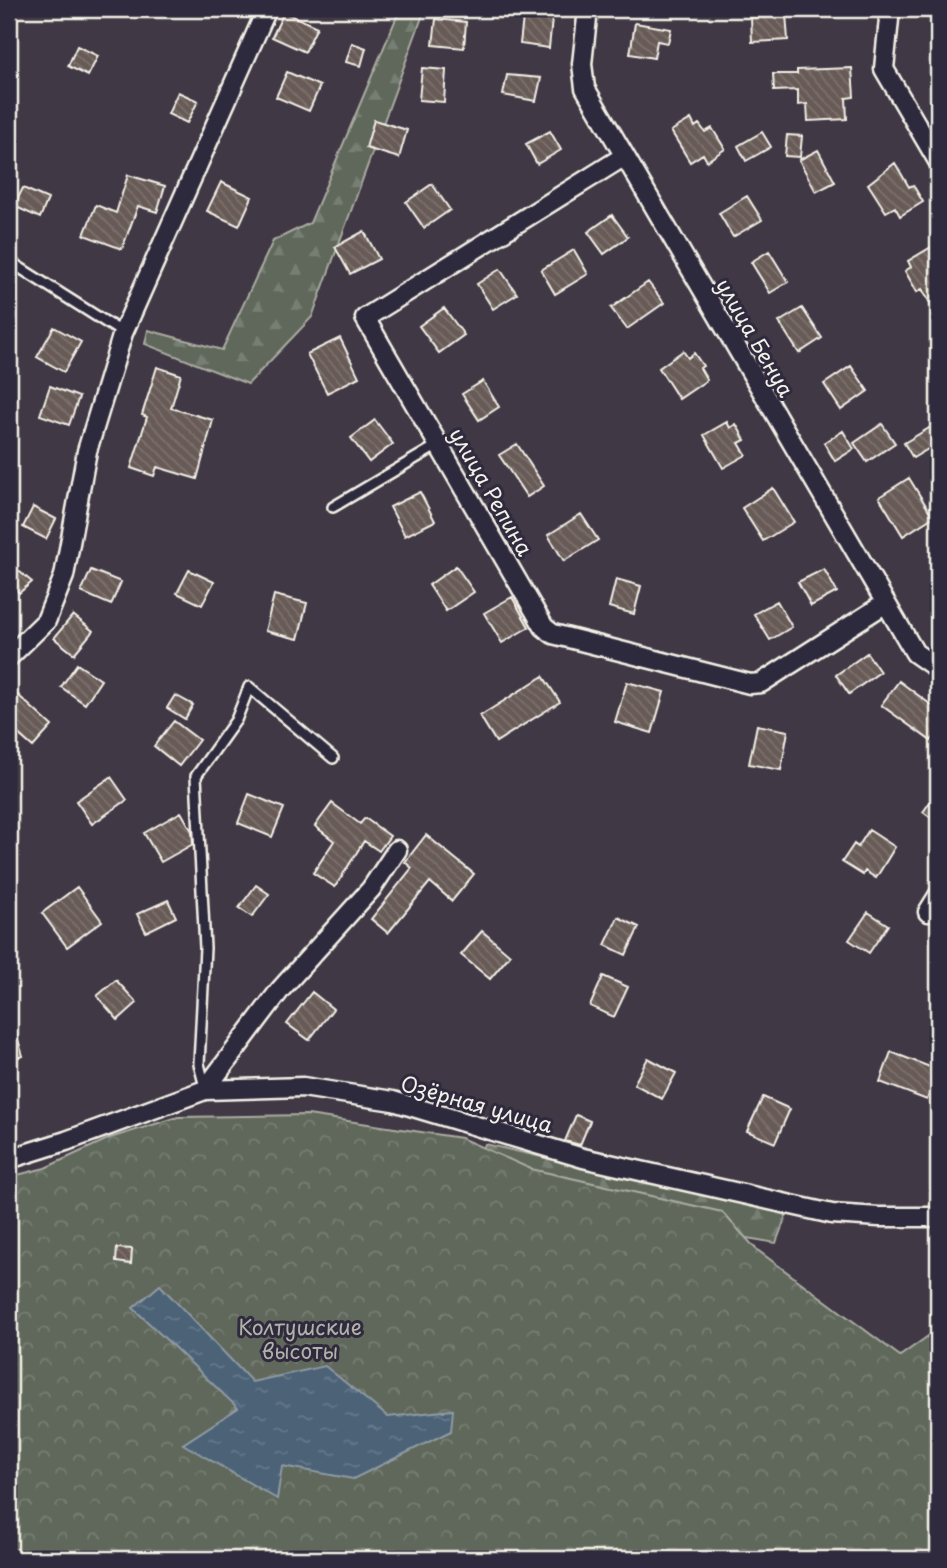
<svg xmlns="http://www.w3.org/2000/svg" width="947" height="1568" font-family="'Playpen Sans',sans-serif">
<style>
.forest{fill:url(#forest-firs);stroke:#aaaca2;stroke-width:2}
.park{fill:url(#park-crowns);stroke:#aaaca2;stroke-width:2}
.water{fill:url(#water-ripples);stroke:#8f9ba4;stroke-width:2}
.building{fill:url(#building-back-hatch);stroke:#f4f1e8;stroke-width:2}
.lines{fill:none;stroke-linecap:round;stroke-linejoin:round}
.service-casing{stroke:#f4f1e8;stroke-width:14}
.minor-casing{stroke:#f4f1e8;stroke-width:23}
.path{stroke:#f4f1e8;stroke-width:2.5;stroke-dasharray:2 5;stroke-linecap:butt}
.service{stroke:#2f2a3d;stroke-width:9}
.minor{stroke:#2f2a3d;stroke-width:18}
.labels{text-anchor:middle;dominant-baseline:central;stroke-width:6;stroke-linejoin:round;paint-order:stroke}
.street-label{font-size:21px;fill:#f4f1e8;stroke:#2f2a3d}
.park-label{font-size:21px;fill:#b1b3a9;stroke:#2f2a3d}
</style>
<defs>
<pattern id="forest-firs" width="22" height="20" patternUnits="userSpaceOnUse" patternTransform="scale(1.75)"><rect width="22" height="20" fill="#60685b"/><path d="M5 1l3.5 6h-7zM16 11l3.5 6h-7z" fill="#777e73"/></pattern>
<pattern id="park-crowns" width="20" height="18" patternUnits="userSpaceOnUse" patternTransform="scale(1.75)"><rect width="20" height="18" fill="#60685b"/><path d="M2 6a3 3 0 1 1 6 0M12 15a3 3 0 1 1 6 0" fill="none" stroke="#777e73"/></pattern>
<pattern id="water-ripples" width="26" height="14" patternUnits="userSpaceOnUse" patternTransform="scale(1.75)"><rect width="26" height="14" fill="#4c6277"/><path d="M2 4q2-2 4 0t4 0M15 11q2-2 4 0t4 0" fill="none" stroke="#66798a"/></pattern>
<pattern id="building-back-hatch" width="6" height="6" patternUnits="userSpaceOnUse" patternTransform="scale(1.75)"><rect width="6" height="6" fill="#675a56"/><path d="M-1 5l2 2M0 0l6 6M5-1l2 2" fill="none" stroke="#7d726e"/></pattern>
</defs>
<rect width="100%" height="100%" fill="#403844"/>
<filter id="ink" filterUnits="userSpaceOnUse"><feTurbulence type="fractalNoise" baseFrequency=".0143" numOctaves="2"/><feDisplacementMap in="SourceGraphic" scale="14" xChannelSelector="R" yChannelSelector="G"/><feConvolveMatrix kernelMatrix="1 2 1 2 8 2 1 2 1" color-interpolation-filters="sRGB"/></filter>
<g filter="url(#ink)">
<path class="forest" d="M 400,9 L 425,9 L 312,317 L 248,384 L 145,344 L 148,330 L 222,350 L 273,241 L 310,223 Z
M 485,1144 L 787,1213 L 776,1243 L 467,1191 Z"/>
<path class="park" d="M 308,1115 L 461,1138 L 531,1169 L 722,1212 L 756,1249 L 900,1356 L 931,1334 L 938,1334 L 938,1559 L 9,1559 L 9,1177 L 45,1168 L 110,1138 L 178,1117 Z"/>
<path class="water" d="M 160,1285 L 252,1382 L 325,1366 L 388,1417 L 453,1410 L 451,1431 L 353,1479 L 282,1466 L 277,1499 L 183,1444 L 238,1408 L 133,1308 Z"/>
<path class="building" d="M 524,9 L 553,9 L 549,48 L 520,44 Z
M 284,12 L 317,27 L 305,52 L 272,37 Z
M 786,14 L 788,40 L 752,42 L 751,17 Z
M 436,19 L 466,22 L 464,48 L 433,45 Z
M 635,23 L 671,29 L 668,43 L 657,41 L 654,58 L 630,54 Z
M 352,43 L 366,48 L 361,66 L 346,62 Z
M 77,46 L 98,56 L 88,76 L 68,66 Z
M 422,68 L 446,70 L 444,102 L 419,100 Z
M 852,68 L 854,97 L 846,98 L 847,119 L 808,121 L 807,104 L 798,105 L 798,90 L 774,91 L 773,74 L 797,74 L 797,70 Z
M 287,72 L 320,86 L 309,111 L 276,97 Z
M 507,75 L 541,78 L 536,101 L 503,95 Z
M 178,92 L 198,101 L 187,123 L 168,114 Z
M 691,119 L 695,127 L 699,124 L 705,132 L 712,128 L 725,149 L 707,161 L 703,154 L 690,162 L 671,131 Z
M 374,120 L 407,130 L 399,158 L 366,148 Z
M 550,131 L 561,150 L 537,164 L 526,144 Z
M 762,132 L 771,147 L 746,161 L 738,146 Z
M 787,135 L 802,136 L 800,157 L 785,156 Z
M 818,150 L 835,182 L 816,192 L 799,160 Z
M 895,163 L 909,187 L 913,185 L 923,202 L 900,216 L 895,207 L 886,212 L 868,184 Z
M 128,175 L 165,186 L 157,212 L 138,206 L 122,249 L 84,235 L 96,205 L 116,213 Z
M 221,182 L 252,197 L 239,226 L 207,211 Z
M 432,184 L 450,210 L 424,228 L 406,202 Z
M 23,188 L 48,199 L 40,218 L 14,206 Z
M 747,196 L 762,220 L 733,237 L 719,213 Z
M 612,215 L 628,237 L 604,254 L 588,232 Z
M 364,231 L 379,259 L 350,274 L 335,247 Z
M 938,243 L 938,261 L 933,264 L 938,273 L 938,317 L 922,289 L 917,292 L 905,271 L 911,267 L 908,261 Z
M 574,250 L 588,274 L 555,294 L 541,270 Z
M 769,251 L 788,282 L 770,293 L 751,262 Z
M 500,269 L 517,294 L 493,309 L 477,284 Z
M 648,282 L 664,303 L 627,329 L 611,308 Z
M 444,308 L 464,335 L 439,353 L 419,326 Z
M 802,308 L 822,338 L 799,353 L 779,322 Z
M 54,327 L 81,342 L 64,372 L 37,357 Z
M 340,338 L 359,377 L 327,393 L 307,354 Z
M 683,351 L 688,358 L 694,353 L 703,366 L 700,368 L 707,380 L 679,399 L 659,368 Z
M 851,366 L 868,391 L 841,410 L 824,384 Z
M 157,367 L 181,375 L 171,408 L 213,420 L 197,479 L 157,467 L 154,476 L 131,468 L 147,417 L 142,415 Z
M 483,381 L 499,407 L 479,420 L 462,394 Z
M 50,386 L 79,397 L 69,425 L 40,415 Z
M 375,420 L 393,444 L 369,462 L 351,438 Z
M 727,422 L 730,428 L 736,424 L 745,440 L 739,443 L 746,455 L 723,468 L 704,435 Z
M 882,424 L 895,443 L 867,462 L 854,443 Z
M 931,427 L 938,443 L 913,458 L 904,443 Z
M 843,431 L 854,449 L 835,461 L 824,443 Z
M 517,444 L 544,486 L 527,497 L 499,455 Z
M 909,478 L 933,517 L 903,536 L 879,497 Z
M 773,488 L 794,522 L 763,541 L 742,508 Z
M 420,492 L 435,521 L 405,536 L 390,507 Z
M 33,507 L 56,519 L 46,539 L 23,527 Z
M 581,514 L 598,540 L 564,561 L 548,535 Z
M 456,566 L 474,592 L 446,611 L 429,585 Z
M 15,568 L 32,582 L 19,593 L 9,581 L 9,574 Z
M 824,569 L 837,592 L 811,606 L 798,582 Z
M 91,570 L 121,582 L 111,605 L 81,592 Z
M 189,570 L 214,582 L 202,605 L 177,593 Z
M 616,579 L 641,586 L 634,614 L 609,607 Z
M 274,595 L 307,603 L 298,639 L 265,631 Z
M 512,597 L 529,627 L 502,643 L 484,613 Z
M 777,601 L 792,627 L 770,640 L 754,614 Z
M 73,615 L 93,631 L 74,654 L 54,638 Z
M 867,653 L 880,672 L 849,694 L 836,675 Z
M 77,664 L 101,680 L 85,704 L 61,687 Z
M 543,676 L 560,702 L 496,742 L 480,716 Z
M 899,681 L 938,710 L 938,731 L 931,741 L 881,705 Z
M 627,682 L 664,692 L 652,733 L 615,722 Z
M 18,695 L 52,726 L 33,747 L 9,726 L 9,705 Z
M 175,695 L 193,705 L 185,719 L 167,708 Z
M 174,721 L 199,740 L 179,766 L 154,746 Z
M 757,725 L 788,731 L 781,770 L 749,764 Z
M 111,777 L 127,800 L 92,824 L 76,801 Z
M 938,791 L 938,823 L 923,812 Z
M 249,794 L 284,808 L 272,837 L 238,823 Z
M 332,803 L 360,824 L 365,818 L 390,836 L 379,851 L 364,841 L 335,887 L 313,873 L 334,841 L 315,826 Z
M 181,812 L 192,831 L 193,844 L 161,862 L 144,833 Z
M 869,830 L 895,847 L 876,878 L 865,871 L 863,875 L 842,862 L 854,844 L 858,847 Z
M 426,835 L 474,874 L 452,901 L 430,882 L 388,933 L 371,919 L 412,868 L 405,862 Z
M 256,885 L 269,894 L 252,917 L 239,908 Z
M 77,887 L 102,921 L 67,947 L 42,913 Z
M 168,900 L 176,917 L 146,932 L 137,914 Z
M 868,912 L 888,925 L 869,953 L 849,940 Z
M 618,917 L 639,927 L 626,955 L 605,945 Z
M 482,931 L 510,955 L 490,979 L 461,955 Z
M 603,976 L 628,987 L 614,1017 L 590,1006 Z
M 116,980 L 137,1003 L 118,1020 L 97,996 Z
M 312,992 L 333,1009 L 309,1040 L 287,1024 Z
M 9,1020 L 12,1020 L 23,1056 L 9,1060 Z
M 891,1052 L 938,1070 L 927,1100 L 880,1082 Z
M 648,1058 L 676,1073 L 662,1099 L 634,1084 Z
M 763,1097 L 790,1109 L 775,1143 L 747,1131 Z
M 576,1115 L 590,1121 L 580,1145 L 565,1141 Z
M 117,1248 L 132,1249 L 131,1264 L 116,1262 Z"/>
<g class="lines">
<defs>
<path id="service" d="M 9,261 L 123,333
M 333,507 L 438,445
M 205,1087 L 199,1064 L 205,948 L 196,776 L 236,720 L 249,687 L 333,758"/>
<path id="minor" d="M 588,9 L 582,64 L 585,88 L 915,653 L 938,669
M 890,9 L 884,69 L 938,161
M 623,157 L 365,318 L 544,627 L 553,634 L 750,684 L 761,683 L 886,603
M 9,657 L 46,621 L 64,576 L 87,451 L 123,333 L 267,9
M 928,912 L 938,896
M 205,1090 L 280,990 L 371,889 L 397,850
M 9,1159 L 66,1141 L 205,1090 L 303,1087 L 393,1101 L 583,1158 L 832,1214 L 879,1217 L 938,1217"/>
</defs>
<use href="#service" class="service-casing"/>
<use href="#minor" class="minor-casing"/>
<path class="path" d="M 9,1548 L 84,1559"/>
<use href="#service" class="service"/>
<use href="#minor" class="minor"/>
</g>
</g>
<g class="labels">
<g class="street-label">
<text transform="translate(756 337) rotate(60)">улица Бенуа</text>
<text transform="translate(492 491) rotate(60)">улица Репина</text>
<text transform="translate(477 1103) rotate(16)">Озёрная улица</text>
</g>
<g class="park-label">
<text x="300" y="1326">Колтушские<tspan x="300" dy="24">высоты</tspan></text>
</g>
</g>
<rect width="947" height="1568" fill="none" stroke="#2f2a3d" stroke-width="35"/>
<rect x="18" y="18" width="912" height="1533" fill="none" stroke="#f4f1e8" stroke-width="2.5" filter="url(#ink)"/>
</svg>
